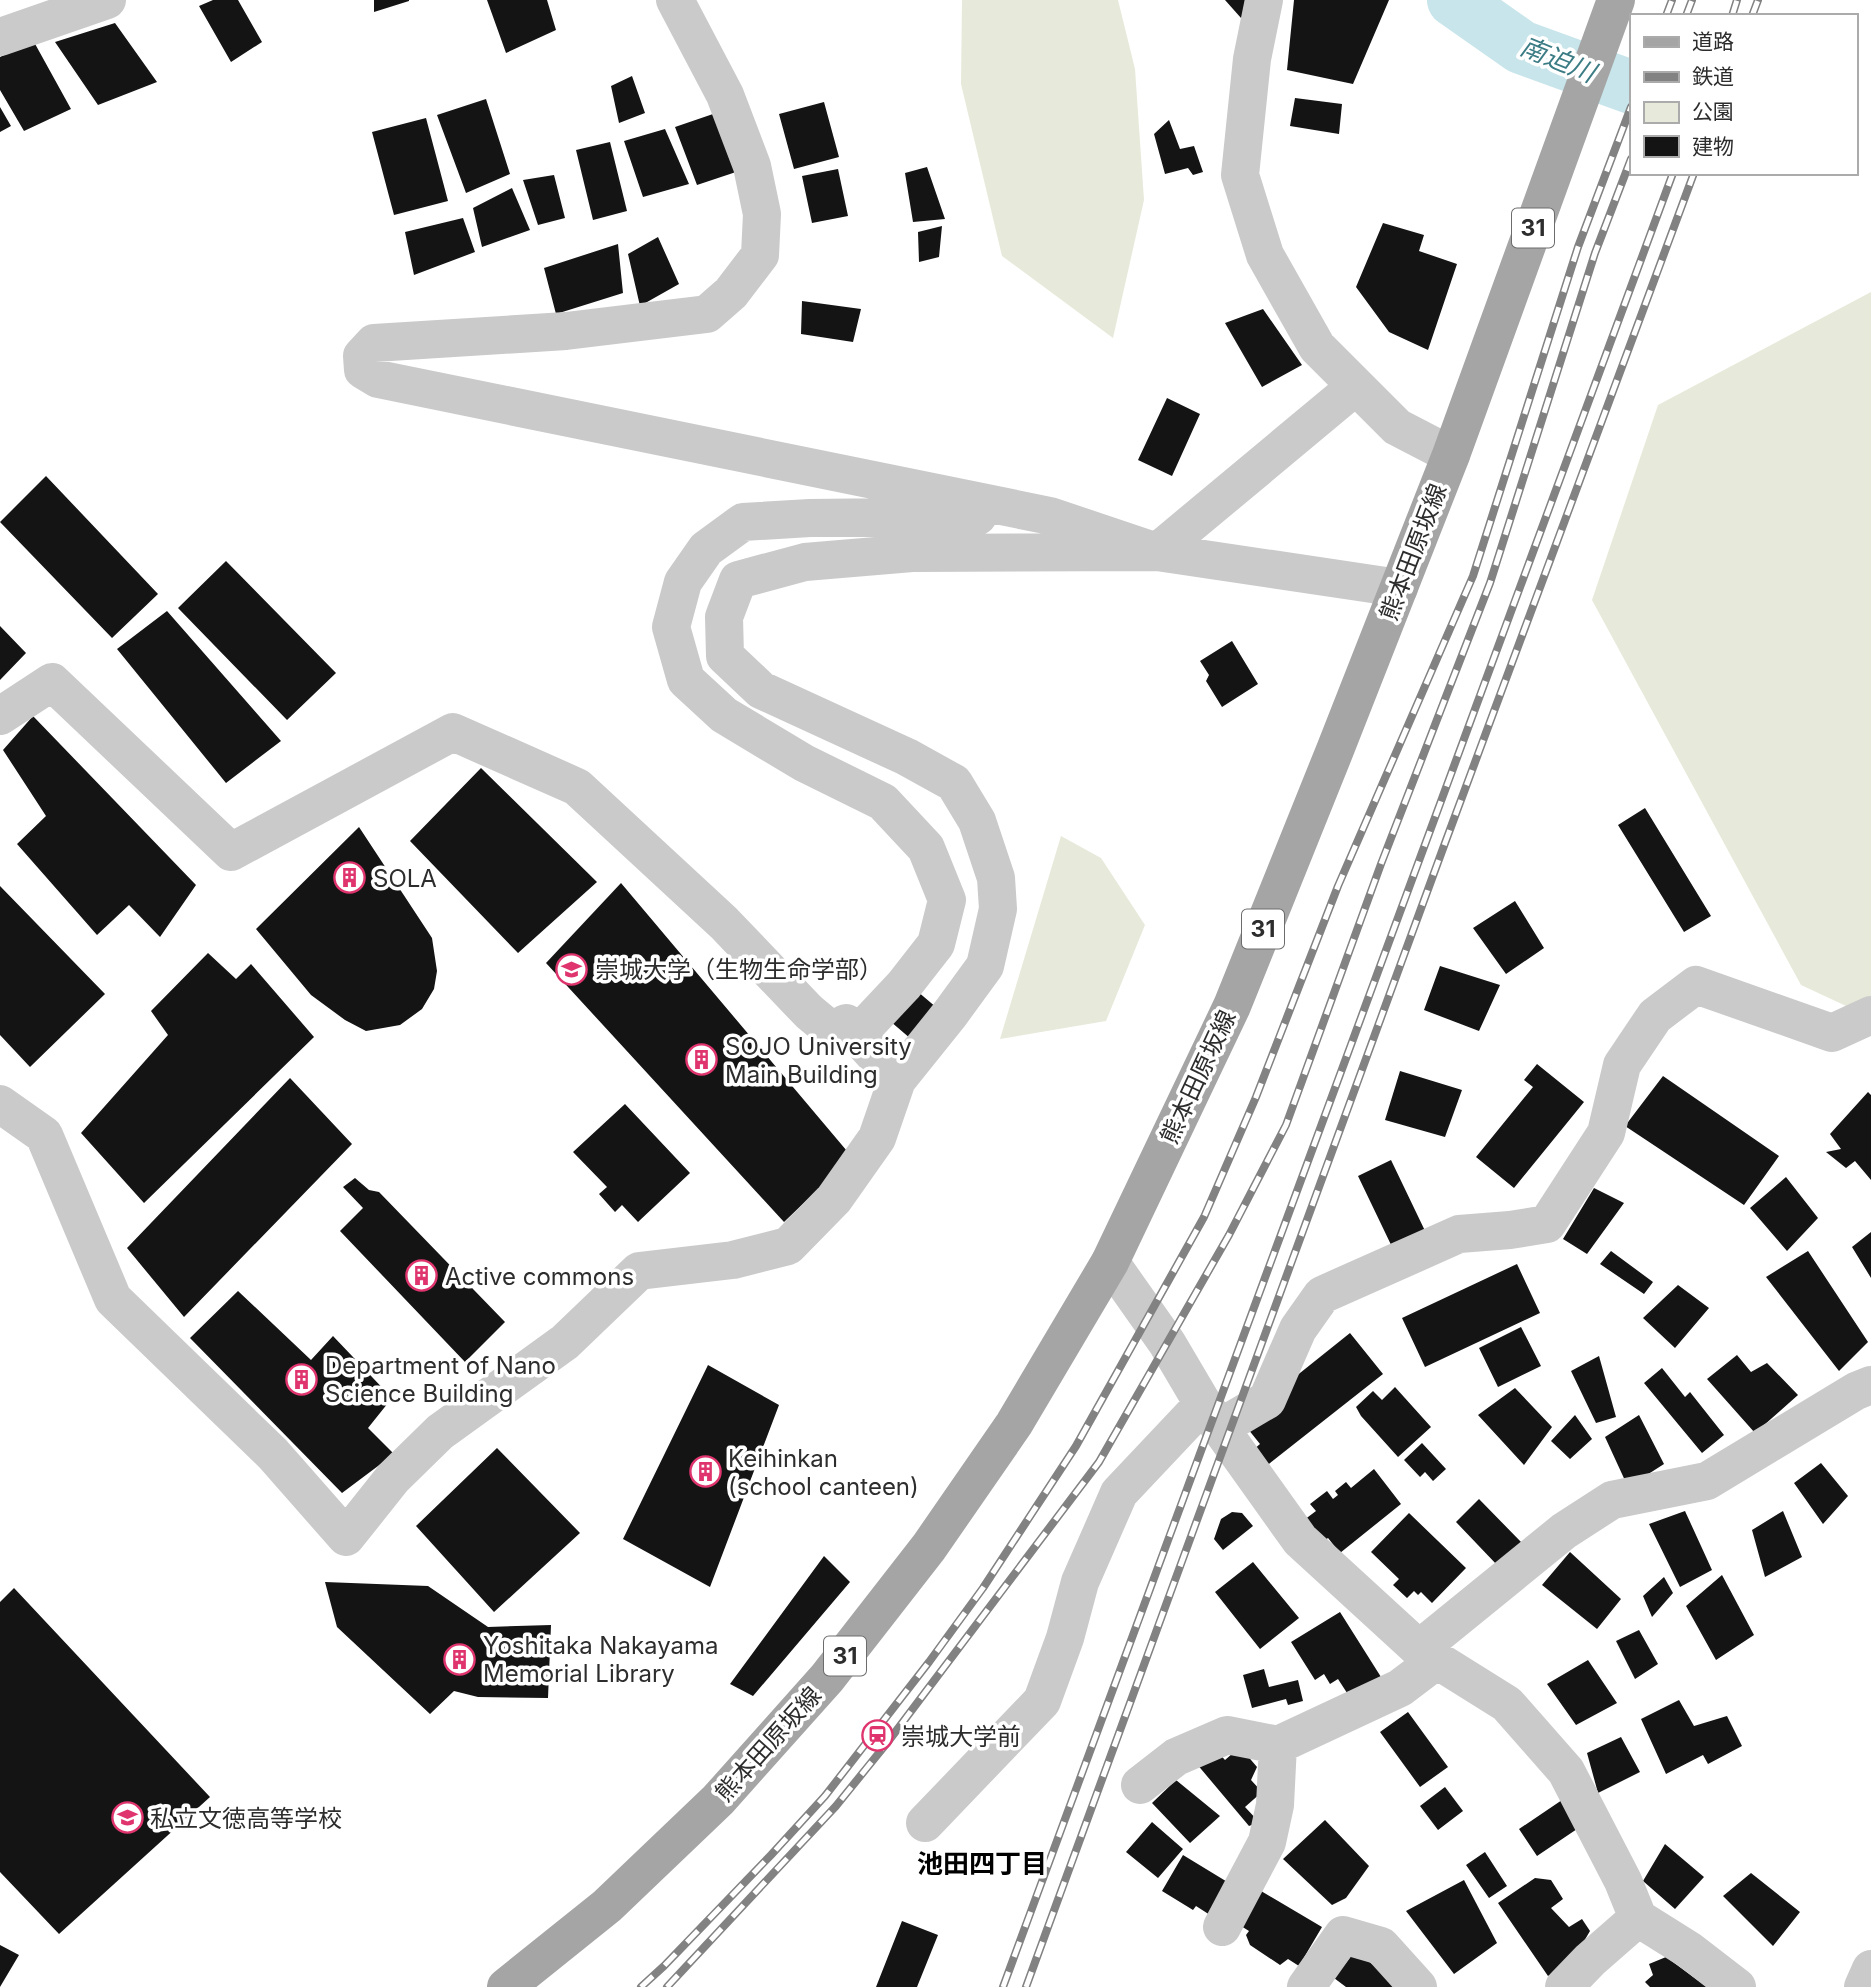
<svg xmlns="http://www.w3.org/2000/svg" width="1871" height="1987" font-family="Inter,'Noto Sans JP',sans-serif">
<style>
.green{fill:#e7eada}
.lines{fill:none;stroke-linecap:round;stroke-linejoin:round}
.river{stroke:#c7e5ea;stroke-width:54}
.building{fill:#141414}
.minor{stroke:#cacaca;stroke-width:38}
.major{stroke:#a5a5a5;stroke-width:38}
.rail-casing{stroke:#828282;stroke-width:8}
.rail{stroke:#fff;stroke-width:5;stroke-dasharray:16;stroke-linecap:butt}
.labels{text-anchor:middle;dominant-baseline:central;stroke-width:7;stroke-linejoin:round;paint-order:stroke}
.shield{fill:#fff;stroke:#6c6c6c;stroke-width:2}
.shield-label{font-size:23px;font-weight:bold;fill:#2d2d2d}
.street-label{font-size:24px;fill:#2d2d2d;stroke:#fff}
.poi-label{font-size:24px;fill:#2d2d2d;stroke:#fff;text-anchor:start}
.water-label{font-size:26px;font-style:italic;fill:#3c7c85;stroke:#fff}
.neighbourhood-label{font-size:26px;font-weight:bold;fill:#000;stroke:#fff}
</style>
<rect width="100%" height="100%" fill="#fff"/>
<path class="green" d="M 962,0 L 1118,0 L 1135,69 L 1144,200 L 1113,338 L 1002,256 L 961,84 Z
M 1871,292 L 1871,1006 L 1859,1012 L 1801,985 L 1592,600 L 1658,405 Z
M 1061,836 L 1101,858 L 1145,925 L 1106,1021 L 1000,1039 Z"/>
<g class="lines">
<path class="river" d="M 1454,0 L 1521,47 L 1631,87"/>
</g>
<path class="building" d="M 213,0 L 238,0 L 262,42 L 231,62 L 199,6 Z
M 374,0 L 409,0 L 409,1 L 374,12 Z
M 487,0 L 547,0 L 556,30 L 506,53 Z
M 1225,0 L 1264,0 L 1241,18 Z
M 1294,0 L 1389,0 L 1353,84 L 1287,70 Z
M 115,23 L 157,82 L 98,105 L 55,42 Z
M 34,42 L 71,109 L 24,131 L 0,90 L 0,57 Z
M 632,76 L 645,113 L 619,123 L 611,86 Z
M 1295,98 L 1342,104 L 1339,134 L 1290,126 Z
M 486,99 L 510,174 L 466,193 L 437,115 Z
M 824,102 L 839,157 L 794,169 L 779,114 Z
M 0,107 L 11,126 L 0,132 Z
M 713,114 L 736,172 L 697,185 L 675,127 Z
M 426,118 L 448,201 L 394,215 L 372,132 Z
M 1169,120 L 1180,149 L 1194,146 L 1203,172 L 1193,175 L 1188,168 L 1165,174 L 1154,134 Z
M 665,129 L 689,184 L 643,197 L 624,141 Z
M 610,142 L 627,211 L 593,220 L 576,150 Z
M 927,167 L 945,219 L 913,222 L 905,173 Z
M 838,169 L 848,216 L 812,223 L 802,176 Z
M 554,175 L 565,218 L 538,225 L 523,180 Z
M 512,188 L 530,230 L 482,247 L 473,208 Z
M 463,218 L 475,252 L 414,275 L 405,232 Z
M 1383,223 L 1424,235 L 1419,251 L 1457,264 L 1428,350 L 1389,332 L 1356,287 Z
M 942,226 L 939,257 L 919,262 L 918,232 Z
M 658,237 L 679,284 L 640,306 L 628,254 Z
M 618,244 L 623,293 L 556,314 L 544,268 Z
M 802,301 L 861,309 L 853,342 L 801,334 Z
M 1263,309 L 1302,365 L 1262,387 L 1225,323 Z
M 1167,398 L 1200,414 L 1172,476 L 1138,460 Z
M 46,476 L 158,594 L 112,638 L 0,522 Z
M 226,561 L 336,673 L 287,720 L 178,608 Z
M 167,611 L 281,741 L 226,783 L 117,649 Z
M 0,626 L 26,653 L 0,680 Z
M 1232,641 L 1258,684 L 1222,707 L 1206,681 L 1209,675 L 1200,661 Z
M 33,716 L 196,885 L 160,937 L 129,905 L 97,935 L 17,844 L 46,816 L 3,750 Z
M 481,768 L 597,882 L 518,953 L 410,841 Z
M 1645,808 L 1711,916 L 1684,932 L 1618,825 Z
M 359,827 L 432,938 L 437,971 L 434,989 L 422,1009 L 400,1025 L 366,1031 L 345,1020 L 311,995 L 256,929 Z
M 621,883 L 852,1157 L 784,1222 L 546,963 Z
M 0,886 L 105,994 L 30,1067 L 0,1035 Z
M 1515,901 L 1544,948 L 1506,974 L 1473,928 Z
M 208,953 L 236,979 L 251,964 L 314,1037 L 144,1203 L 81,1133 L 168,1035 L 151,1011 Z
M 1440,966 L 1500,985 L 1479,1031 L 1424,1010 Z
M 917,991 L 937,1008 L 911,1039 L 890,1021 Z
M 1537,1064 L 1584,1102 L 1514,1188 L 1476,1157 L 1533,1087 L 1524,1080 Z
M 1400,1071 L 1462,1090 L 1445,1137 L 1385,1120 Z
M 1663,1076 L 1779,1156 L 1744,1205 L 1625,1126 Z
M 290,1078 L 352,1144 L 184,1317 L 127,1248 Z
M 1868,1092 L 1871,1095 L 1871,1180 L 1855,1161 L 1846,1168 L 1826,1152 L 1841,1149 L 1830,1134 Z
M 625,1104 L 690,1173 L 638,1222 L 622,1205 L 615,1212 L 599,1194 L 607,1187 L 573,1152 Z
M 1391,1160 L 1427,1235 L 1394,1251 L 1358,1176 Z
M 1786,1177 L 1818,1218 L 1787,1251 L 1750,1208 Z
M 355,1178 L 369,1190 L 379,1192 L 505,1322 L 465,1362 L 340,1231 L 363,1208 L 343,1187 Z
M 1594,1188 L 1624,1203 L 1587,1254 L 1563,1239 Z
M 1871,1232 L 1871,1278 L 1852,1247 Z
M 1611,1251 L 1653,1282 L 1644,1294 L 1600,1264 Z
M 1808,1251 L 1868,1342 L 1839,1371 L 1766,1277 Z
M 1517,1264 L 1540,1313 L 1425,1367 L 1402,1318 Z
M 1678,1285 L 1709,1308 L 1675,1348 L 1643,1318 Z
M 238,1291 L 311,1360 L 333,1336 L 392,1398 L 368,1428 L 394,1454 L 342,1493 L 190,1338 Z
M 1521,1327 L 1541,1366 L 1498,1387 L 1479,1348 Z
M 1350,1333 L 1383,1374 L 1265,1467 L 1253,1450 L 1260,1444 L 1244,1424 L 1280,1389 Z
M 1737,1355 L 1751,1372 L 1767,1363 L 1798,1395 L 1755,1433 L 1707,1379 Z
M 1599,1356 L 1616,1417 L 1596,1423 L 1571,1371 Z
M 708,1365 L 779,1405 L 710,1587 L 623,1539 Z
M 1662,1368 L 1685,1397 L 1690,1392 L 1724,1435 L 1702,1453 L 1644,1383 Z
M 1395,1387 L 1431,1427 L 1398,1457 L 1361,1416 L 1356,1407 L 1373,1391 L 1382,1400 Z
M 1515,1388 L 1552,1427 L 1524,1465 L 1478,1415 Z
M 1575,1415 L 1592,1439 L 1570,1459 L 1551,1441 Z
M 1639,1415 L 1664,1464 L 1628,1487 L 1605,1437 Z
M 1422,1443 L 1446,1469 L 1433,1481 L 1425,1472 L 1420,1477 L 1404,1460 Z
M 497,1448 L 580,1533 L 494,1612 L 416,1526 Z
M 1821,1463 L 1848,1496 L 1823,1524 L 1794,1483 Z
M 1374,1469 L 1401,1504 L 1340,1553 L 1328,1538 L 1322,1542 L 1304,1520 L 1316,1511 L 1310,1504 L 1327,1491 L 1333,1499 L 1338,1495 L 1335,1491 L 1346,1482 L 1351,1488 Z
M 1479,1499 L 1522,1543 L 1498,1566 L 1456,1522 Z
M 1685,1511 L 1712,1570 L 1680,1587 L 1649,1524 Z
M 1783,1511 L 1802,1557 L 1765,1577 L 1752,1530 Z
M 1232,1512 L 1242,1513 L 1253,1526 L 1223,1550 L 1214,1539 L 1221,1519 Z
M 1409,1513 L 1466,1568 L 1432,1603 L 1421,1592 L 1418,1595 L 1414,1591 L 1407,1598 L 1393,1585 L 1399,1579 L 1371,1552 Z
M 1570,1552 L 1621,1599 L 1597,1629 L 1542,1585 Z
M 824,1556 L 850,1582 L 753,1696 L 730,1684 Z
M 1253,1562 L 1299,1618 L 1260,1649 L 1215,1592 Z
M 1722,1575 L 1754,1635 L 1716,1660 L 1686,1606 Z
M 1664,1577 L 1673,1593 L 1652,1617 L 1643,1596 Z
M 325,1582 L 428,1586 L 488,1627 L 551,1625 L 548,1698 L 478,1697 L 454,1691 L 430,1714 L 337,1627 Z
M 14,1588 L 210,1797 L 59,1934 L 0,1872 L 0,1602 Z
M 1340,1612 L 1381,1677 L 1349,1696 L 1338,1679 L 1330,1684 L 1324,1674 L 1315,1680 L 1291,1642 Z
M 1639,1630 L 1658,1664 L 1635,1679 L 1616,1641 Z
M 1588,1660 L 1617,1703 L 1576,1725 L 1547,1684 Z
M 1264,1669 L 1269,1687 L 1298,1680 L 1303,1701 L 1288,1705 L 1286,1699 L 1252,1708 L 1243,1675 Z
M 1679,1700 L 1694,1726 L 1727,1716 L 1742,1746 L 1708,1764 L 1703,1755 L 1666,1774 L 1641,1719 Z
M 1408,1712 L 1448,1767 L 1420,1787 L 1380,1732 Z
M 1621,1737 L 1640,1772 L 1598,1793 L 1587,1753 Z
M 1240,1747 L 1257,1767 L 1251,1780 L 1262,1792 L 1245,1807 L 1259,1822 L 1249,1826 L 1196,1763 L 1214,1748 L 1225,1760 Z
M 1176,1780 L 1220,1816 L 1190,1843 L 1152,1803 Z
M 1445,1787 L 1463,1811 L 1438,1830 L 1420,1806 Z
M 1562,1800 L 1580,1827 L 1537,1856 L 1519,1829 Z
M 1325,1820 L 1369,1866 L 1346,1898 L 1332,1905 L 1283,1859 Z
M 1152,1822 L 1183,1849 L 1158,1878 L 1126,1852 Z
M 1665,1844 L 1704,1877 L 1675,1909 L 1643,1881 Z
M 1485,1852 L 1507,1886 L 1489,1898 L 1466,1865 Z
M 1183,1855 L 1229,1883 L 1210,1915 L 1196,1906 L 1193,1910 L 1162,1891 Z
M 1751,1873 L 1800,1912 L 1773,1946 L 1723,1896 Z
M 1535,1878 L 1551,1880 L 1563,1899 L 1551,1908 L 1569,1927 L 1582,1919 L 1590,1931 L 1573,1960 L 1548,1976 L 1498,1903 Z
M 1464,1880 L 1497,1943 L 1454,1974 L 1406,1911 Z
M 1261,1891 L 1322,1927 L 1299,1966 L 1288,1959 L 1280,1965 L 1250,1945 L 1246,1935 L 1249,1931 L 1241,1926 Z
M 902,1921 L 938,1935 L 917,1987 L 876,1987 Z
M 0,1945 L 19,1955 L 0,1987 Z
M 1355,1951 L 1397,1983 L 1394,1987 L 1346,1987 L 1334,1978 Z
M 1666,1957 L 1707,1987 L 1650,1987 L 1645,1982 L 1653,1975 L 1649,1964 Z"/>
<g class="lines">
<path class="minor" d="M 675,0 L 725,95 L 752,166 L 762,214 L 760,255 L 731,293 L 707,314 L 566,331 L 374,343 L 362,356 L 363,370 L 378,379 L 1050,516 L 1157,552 L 1399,588
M 1264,0 L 1252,59 L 1240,175 L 1265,255 L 1317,347 L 1397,427 L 1451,455
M 0,37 L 107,0
M 0,716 L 52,682 L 231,852 L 453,732 L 577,787 L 724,923 L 809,1012 L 832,1031 L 846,1023 L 897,1080 L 950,1014 L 985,966 L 998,909 L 996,878 L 977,821 L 954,783 L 907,757 L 761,690 L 725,656 L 724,617 L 738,580 L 805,562 L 912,553 L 1157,552 L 1355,387
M 857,1035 L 904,985 L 936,944 L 947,900 L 926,848 L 883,802 L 804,763 L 724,715 L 686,680 L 671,627 L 683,582 L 706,549 L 743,522 L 810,518 L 978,516
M 0,1104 L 44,1135 L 113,1299 L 273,1454 L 346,1537 L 393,1478 L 440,1432 L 565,1342 L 639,1271 L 733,1260 L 788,1246 L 834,1199 L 877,1138 L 897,1080
M 1110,1262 L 1167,1343 L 1203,1404 L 1300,1540 L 1419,1649 L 1507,1704 L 1566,1771 L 1623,1881 L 1638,1918 L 1689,1950 L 1737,1987
M 1221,1427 L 1267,1400 L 1298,1329 L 1322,1295 L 1459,1234 L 1510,1230 L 1547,1224 L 1606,1133 L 1622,1065 L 1655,1016 L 1696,985 L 1832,1033 L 1871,1015
M 1419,1649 L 1564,1531 L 1612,1500 L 1707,1481 L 1856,1391 L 1871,1385
M 1140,1785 L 1176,1757 L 1227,1735 L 1278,1745 L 1400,1688 L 1437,1660
M 925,1823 L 1042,1701 L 1065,1638 L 1080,1582 L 1119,1493 L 1203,1404
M 1222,1927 L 1267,1842 L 1275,1805 L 1278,1745
M 1306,1987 L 1343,1935 L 1381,1946 L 1418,1987
M 1564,1987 L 1590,1960 L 1638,1918
M 1863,1987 L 1871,1969"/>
<path class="major" d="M 506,1987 L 607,1906 L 718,1800 L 827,1678 L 929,1547 L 1014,1424 L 1110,1262 L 1232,1006 L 1335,750 L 1451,455 L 1616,0"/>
<defs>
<path id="rail" d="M 1666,16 L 1672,0
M 1686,16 L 1692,0
M 1732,16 L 1737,0
M 1752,16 L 1758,0
M 641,1987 L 664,1966 L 771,1855 L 825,1796 L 929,1662 L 983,1588 L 1076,1446 L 1204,1217 L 1256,1097 L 1338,886 L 1473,576 L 1578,247 L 1631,107
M 667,1987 L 836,1806 L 887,1743 L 1099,1462 L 1229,1235 L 1286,1125 L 1381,864 L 1490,583 L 1595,253 L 1631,159
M 1003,1987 L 1673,173
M 1026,1987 L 1445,843 L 1694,173"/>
</defs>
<use href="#rail" class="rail-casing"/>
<use href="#rail" class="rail"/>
</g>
<defs>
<symbol id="building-ring" viewBox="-11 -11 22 22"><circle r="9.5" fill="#fff" stroke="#df346e" stroke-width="1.5"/><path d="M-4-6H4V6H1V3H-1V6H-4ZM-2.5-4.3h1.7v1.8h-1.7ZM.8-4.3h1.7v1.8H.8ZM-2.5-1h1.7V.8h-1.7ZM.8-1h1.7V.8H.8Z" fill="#df346e"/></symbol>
<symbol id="university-ring" viewBox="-11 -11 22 22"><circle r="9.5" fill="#fff" stroke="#df346e" stroke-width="1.5"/><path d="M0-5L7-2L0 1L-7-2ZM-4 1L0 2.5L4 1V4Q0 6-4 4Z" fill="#df346e"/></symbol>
<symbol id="station-ring" viewBox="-11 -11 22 22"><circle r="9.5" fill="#fff" stroke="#df346e" stroke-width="1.5"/><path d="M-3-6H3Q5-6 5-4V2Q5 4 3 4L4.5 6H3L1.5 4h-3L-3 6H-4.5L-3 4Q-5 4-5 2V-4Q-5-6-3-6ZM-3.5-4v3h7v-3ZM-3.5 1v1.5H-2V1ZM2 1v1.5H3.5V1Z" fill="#df346e"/></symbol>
<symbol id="school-ring" viewBox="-11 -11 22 22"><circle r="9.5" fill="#fff" stroke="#df346e" stroke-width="1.5"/><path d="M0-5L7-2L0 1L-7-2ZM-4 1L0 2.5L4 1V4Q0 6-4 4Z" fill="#df346e"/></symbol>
</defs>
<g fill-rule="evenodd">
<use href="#building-ring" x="332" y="860" width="35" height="35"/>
<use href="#university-ring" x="554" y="952" width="35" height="35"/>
<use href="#building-ring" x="684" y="1042" width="35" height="35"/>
<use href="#building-ring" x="404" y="1258" width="35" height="35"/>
<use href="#building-ring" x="284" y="1362" width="35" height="35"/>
<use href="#building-ring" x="688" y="1454" width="35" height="35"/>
<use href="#building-ring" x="442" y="1642" width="35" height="35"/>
<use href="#station-ring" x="860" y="1718" width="35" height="35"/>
<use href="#school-ring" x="110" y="1800" width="35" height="35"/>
</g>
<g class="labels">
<g class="shield">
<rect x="1512" y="208.5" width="42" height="39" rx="5"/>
<rect x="1242" y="909.5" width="42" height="39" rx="5"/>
<rect x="824" y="1636.5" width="42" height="39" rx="5"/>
</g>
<g class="shield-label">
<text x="1533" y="228">31</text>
<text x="1263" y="929">31</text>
<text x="845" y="1656">31</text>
</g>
<g class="street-label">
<text transform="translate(1413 552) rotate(-69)">熊本田原坂線</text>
<text transform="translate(1198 1077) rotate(-65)">熊本田原坂線</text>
<text transform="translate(768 1744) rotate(-48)">熊本田原坂線</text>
</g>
<g class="poi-label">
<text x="373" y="878">SOLA</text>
<text x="595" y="969">崇城大学（生物生命学部）</text>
<text x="725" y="1046">SOJO University<tspan x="725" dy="28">Main Building</tspan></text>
<text x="445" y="1276">Active commons</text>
<text x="325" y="1365">Department of Nano<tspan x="325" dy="28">Science Building</tspan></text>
<text x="728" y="1458">Keihinkan<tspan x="728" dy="28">(school canteen)</tspan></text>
<text x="483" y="1645">Yoshitaka Nakayama<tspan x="483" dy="28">Memorial Library</tspan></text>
<text x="901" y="1736">崇城大学前</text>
<text x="150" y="1818">私立文徳高等学校</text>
</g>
<g class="water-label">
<text transform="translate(1558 59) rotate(22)">南迫川</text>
</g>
<g class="neighbourhood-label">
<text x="982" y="1863">池田四丁目</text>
</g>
</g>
<rect x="1630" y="14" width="228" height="161" fill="#ffffff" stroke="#ababab" stroke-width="2"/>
<rect x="1644" y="37" width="35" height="10" fill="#a5a5a5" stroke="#ababab" stroke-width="2"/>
<text x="1692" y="49" font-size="21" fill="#2d2d2d">道路</text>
<rect x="1644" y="72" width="35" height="10" fill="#828282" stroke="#ababab" stroke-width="2"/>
<text x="1692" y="84" font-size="21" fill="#2d2d2d">鉄道</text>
<rect x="1644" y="102" width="35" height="21" fill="#e7eada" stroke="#ababab" stroke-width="2"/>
<text x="1692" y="119" font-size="21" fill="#2d2d2d">公園</text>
<rect x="1644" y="136" width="35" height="21" fill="#141414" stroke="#ababab" stroke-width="2"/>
<text x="1692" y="154" font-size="21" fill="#2d2d2d">建物</text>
</svg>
